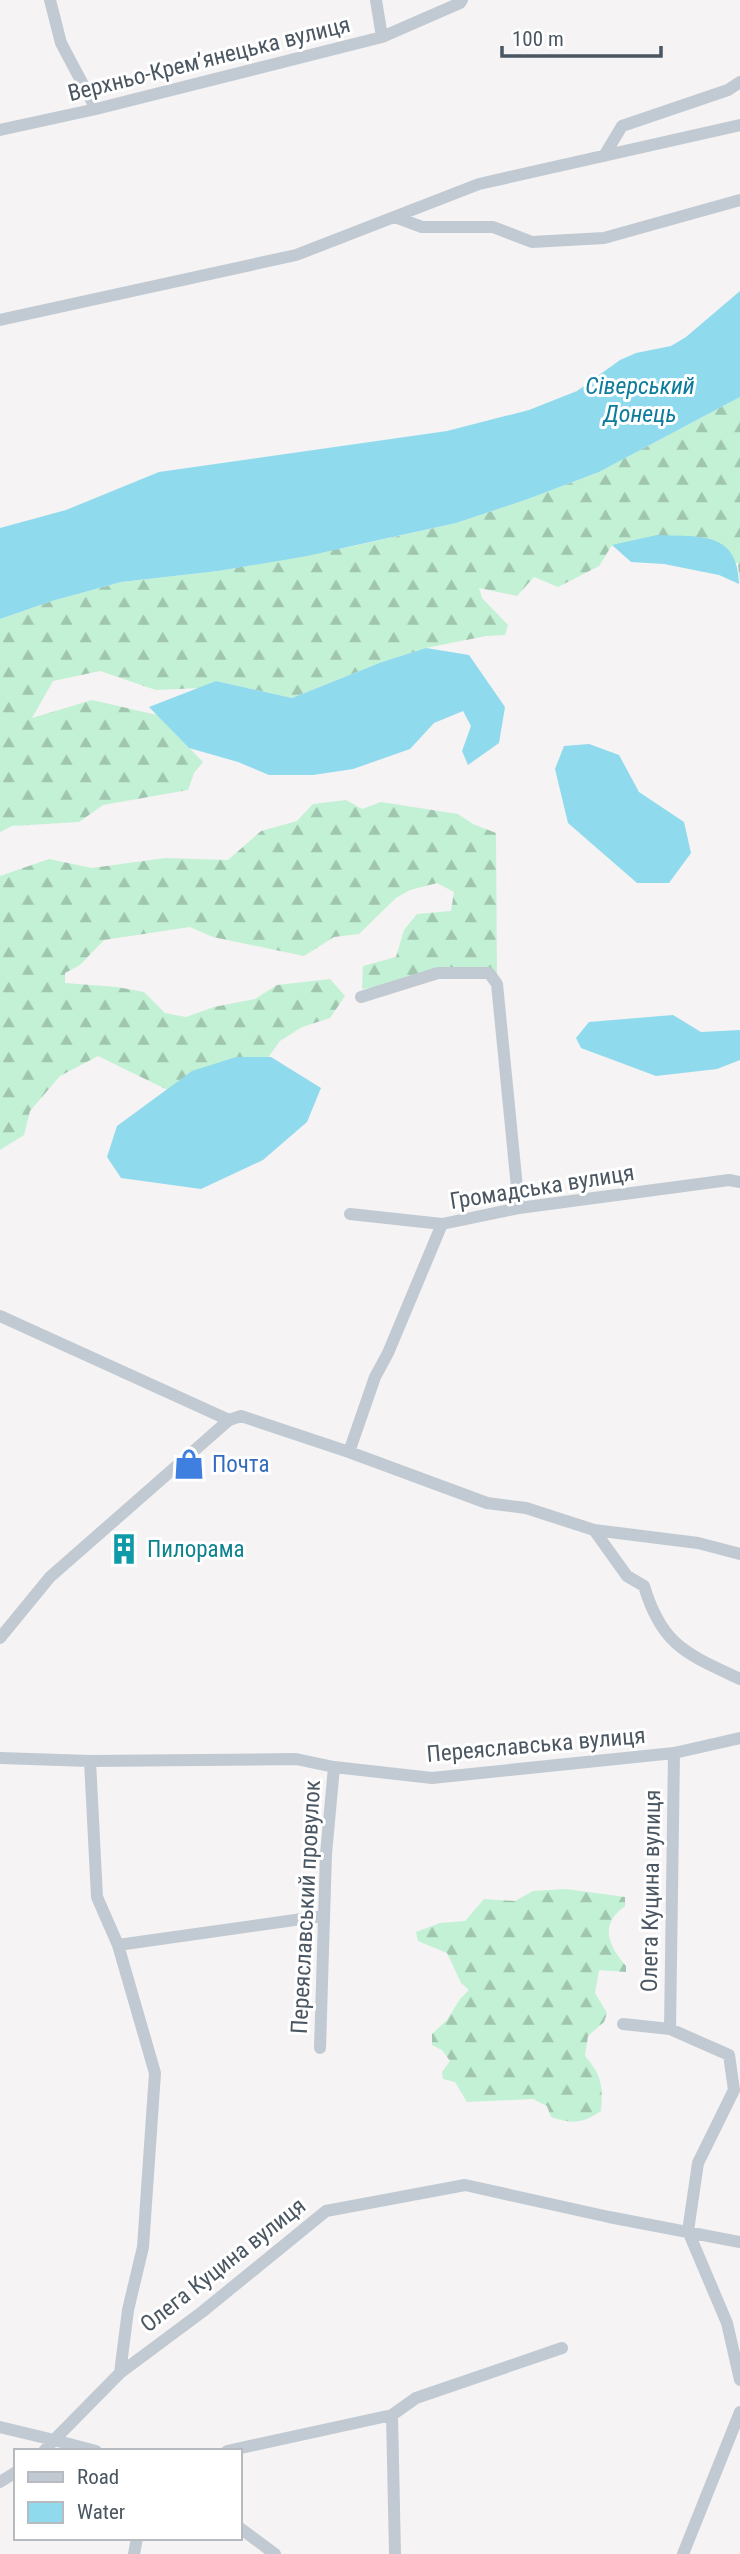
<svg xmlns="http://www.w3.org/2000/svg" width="740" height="2554" font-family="'Roboto Condensed',sans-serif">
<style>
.forest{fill:url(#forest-firs)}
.water{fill:#90daee}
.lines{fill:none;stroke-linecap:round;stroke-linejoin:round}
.minor{stroke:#c1cad2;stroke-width:12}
.labels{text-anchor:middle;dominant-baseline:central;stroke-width:6;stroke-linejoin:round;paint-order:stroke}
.street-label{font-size:23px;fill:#4a5661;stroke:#fff}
.shop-label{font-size:23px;fill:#366cbe;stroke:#fff;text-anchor:start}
.culture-label{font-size:23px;fill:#0d838f;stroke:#fff;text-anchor:start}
.water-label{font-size:24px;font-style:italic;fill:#0c7c9b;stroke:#fff}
</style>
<defs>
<pattern id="forest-firs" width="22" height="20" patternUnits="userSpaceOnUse" patternTransform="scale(1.75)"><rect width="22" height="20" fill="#c3f1d5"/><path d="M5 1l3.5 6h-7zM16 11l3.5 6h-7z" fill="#a0c6b0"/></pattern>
</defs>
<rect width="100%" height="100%" fill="#f5f3f3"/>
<path class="forest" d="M 740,397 L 740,585 L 738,563 L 612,545 L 599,566 L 558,587 L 534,577 L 517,596 L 479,588 L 482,598 L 508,625 L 505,635 L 486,636 L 426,648 L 382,662 L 292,698 L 216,681 L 200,688 L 156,690 L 100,671 L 53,681 L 32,718 L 92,700 L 157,715 L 203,762 L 194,773 L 188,790 L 103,805 L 79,822 L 12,826 L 0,832 L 0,619 L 52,601 L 121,582 L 218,571 L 354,546 L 456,523 L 528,499 L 599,472 Z
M 346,800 L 362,809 L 381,802 L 458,814 L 473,824 L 496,833 L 497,984 L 489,973 L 438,973 L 404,984 L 362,989 L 363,966 L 396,957 L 404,930 L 417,914 L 451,911 L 454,892 L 437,883 L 410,890 L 396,898 L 359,934 L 334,937 L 304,956 L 213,937 L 190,927 L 104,940 L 80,965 L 65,973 L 65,983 L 117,987 L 144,992 L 165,1013 L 186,1017 L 214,1007 L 255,999 L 277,985 L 330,979 L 345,996 L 330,1018 L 302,1027 L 280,1041 L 251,1081 L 186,1099 L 98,1056 L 60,1076 L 30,1111 L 24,1135 L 0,1150 L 0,876 L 49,859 L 92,868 L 165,858 L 228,860 L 261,831 L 297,821 L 313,804 Z
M 566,1889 L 625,1897 L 625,1906 C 599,1925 608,1945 626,1966 L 626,1972 L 599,1970 L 595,1993 L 607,2013 L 604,2022 L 588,2036 L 585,2056 C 602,2076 603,2085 601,2111 C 582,2124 572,2124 551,2117 L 547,2106 L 533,2099 L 467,2102 L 455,2082 L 443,2079 L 442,2072 L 450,2061 L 442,2050 L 432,2045 L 432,2034 L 447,2020 L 460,1999 L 469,1990 L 461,1983 L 447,1953 L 418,1941 L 416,1932 L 440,1923 L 465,1921 L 484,1899 L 515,1901 L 533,1891 Z"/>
<path class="water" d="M 740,291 L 740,397 L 599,472 L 528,499 L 456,523 L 307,556 L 218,571 L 121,582 L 52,601 L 0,619 L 0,528 L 66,510 L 159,472 L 447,431 L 529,410 L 577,391 L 620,360 L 636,353 L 671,346 L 686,337 Z
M 657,535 C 698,537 738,530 739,584 L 719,575 L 664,564 L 631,562 L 612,545 Z
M 426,648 L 469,655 L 505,707 L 499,743 L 468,765 L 462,751 L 471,726 L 463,711 L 434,723 L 410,749 L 353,769 L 313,775 L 269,775 L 238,762 L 189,748 L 149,707 L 216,681 L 292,698 L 382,662 Z
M 589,744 L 619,755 L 639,792 L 684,822 L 691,853 L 669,883 L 637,883 L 568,823 L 555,769 L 564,746 Z
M 673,1015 L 701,1032 L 740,1030 L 740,1060 L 717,1069 L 656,1076 L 581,1048 L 576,1038 L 589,1022 Z
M 236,1057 L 271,1057 L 321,1088 L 307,1122 L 263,1160 L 201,1189 L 121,1178 L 107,1157 L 117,1126 L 192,1071 Z"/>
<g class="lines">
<path class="minor" d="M 50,0 L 61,43 L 96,109
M 376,0 L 382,37
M 0,130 L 96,109 L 382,37 L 460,3 L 462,0
M 604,156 L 622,126 L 728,90 L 740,82
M 395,217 L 422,227 L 493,227 L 532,242 L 604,238 L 740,200
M 0,320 L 296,255 L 479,184 L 740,125
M 361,997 L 438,973 L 489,973 L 497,984 L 519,1208
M 350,1214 L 442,1224 L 519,1208 L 729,1180 L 740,1182
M 0,1316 L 229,1420 L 241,1416 L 349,1452 L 487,1503 L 526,1508 L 594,1530 L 698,1543 L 740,1554
M 349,1452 L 375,1377 L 388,1353 L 442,1224
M 594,1530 L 627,1576 L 644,1586 C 662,1646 687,1654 740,1679
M 0,1638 L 50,1577 L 229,1420
M 0,1758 L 90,1761 L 296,1759 L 334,1767 L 432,1778 L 674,1753 L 740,1738
M 118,1945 L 323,1916
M 623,2024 L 670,2029 L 729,2055 L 734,2090 L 698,2163 L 688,2231 L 727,2323 L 740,2380
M 670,2029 L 674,1753
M 320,2048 L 326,1854 L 334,1767
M 120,2373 L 202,2312 L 326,2211 L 465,2185 L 609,2217 L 740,2242
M 392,2415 L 395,2554
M 0,2427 L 54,2440 L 120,2373 L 128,2310 L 143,2247 L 155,2073 L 118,1945 L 97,1897 L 90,1761
M 44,2451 L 54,2440 L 96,2451
M 227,2451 L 392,2415 L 416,2398 L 562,2348
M 0,2482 L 16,2472
M 240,2528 L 275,2554
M 134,2554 L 137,2538
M 683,2554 L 740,2412"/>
</g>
<defs>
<symbol id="shop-bare" viewBox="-9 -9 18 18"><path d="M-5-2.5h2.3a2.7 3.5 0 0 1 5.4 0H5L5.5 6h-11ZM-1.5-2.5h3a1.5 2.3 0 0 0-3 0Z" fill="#3f7fe0" stroke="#fff" stroke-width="2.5" paint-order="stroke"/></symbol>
<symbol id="building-bare" viewBox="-9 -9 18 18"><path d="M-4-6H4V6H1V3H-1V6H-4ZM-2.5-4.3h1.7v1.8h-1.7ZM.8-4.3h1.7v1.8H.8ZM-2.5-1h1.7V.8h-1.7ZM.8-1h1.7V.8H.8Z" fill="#0f9aa8" stroke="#fff" stroke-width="2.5" paint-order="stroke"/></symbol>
</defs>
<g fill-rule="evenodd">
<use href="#shop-bare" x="167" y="1442" width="44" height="44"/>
<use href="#building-bare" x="102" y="1527" width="44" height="44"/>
</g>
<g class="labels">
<g class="street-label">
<text transform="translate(209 59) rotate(-14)">Верхньо-Крем’янецька вулиця</text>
<text transform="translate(542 1187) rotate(-9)">Громадська вулиця</text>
<text transform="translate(536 1745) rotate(-5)">Переяславська вулиця</text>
<text transform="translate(651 1891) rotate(-89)">Олега Куцина вулиця</text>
<text transform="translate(306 1907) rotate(-87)">Переяславський провулок</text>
<text transform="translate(223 2265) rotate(-38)">Олега Куцина вулиця</text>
</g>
<g class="shop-label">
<text x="212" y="1464">Почта</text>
</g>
<g class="culture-label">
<text x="147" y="1549">Пилорама</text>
</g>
<g class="water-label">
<text x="640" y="386">Сіверський<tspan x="640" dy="28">Донець</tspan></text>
</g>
</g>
<rect x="14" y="2449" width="228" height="91" fill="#ffffff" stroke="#b7bbc0" stroke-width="2"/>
<rect x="28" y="2472" width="35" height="10" fill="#c1cad2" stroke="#b7bbc0" stroke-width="2"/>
<text x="77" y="2484" font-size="21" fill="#4a5661">Road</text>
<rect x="28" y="2502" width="35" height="21" fill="#90daee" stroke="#b7bbc0" stroke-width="2"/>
<text x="77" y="2519" font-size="21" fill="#4a5661">Water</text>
<path d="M502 46v10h159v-10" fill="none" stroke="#4a5661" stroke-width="3.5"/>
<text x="512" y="46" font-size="21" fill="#4a5661" stroke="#ffffff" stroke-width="5" paint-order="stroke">100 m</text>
</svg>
